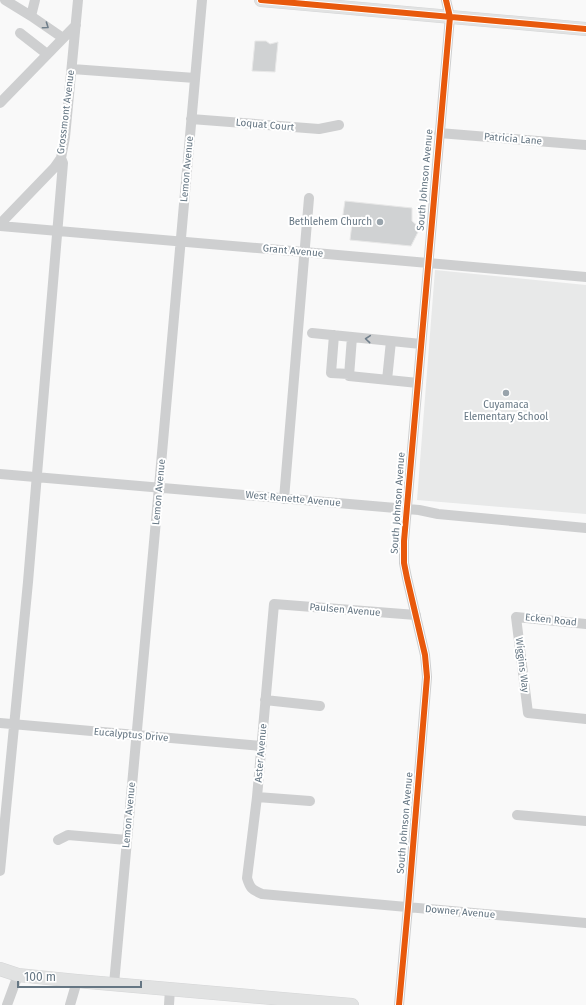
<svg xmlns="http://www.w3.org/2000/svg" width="586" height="1005" font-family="'Fira Sans',sans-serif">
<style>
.built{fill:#e8e9e9}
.building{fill:#d0d2d3;stroke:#e8e8e8}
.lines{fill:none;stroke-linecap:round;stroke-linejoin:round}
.major-casing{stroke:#d5d6d7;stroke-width:14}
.minor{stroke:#cecfd0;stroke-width:10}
.major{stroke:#e1e2e2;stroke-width:13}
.cycleway-casing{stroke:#fff;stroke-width:8}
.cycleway{stroke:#e8590c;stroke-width:6}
.oneway{stroke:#707f8b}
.poi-dot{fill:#99a4ac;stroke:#fff;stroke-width:1.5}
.labels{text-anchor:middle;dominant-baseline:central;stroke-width:4;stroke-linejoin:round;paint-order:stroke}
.street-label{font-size:10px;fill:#657683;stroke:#fff}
.poi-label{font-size:10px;fill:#657683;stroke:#fff;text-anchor:end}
</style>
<rect width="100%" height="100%" fill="#f9f9f9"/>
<path class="built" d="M 435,270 L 586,285 L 586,514 L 417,500 Z"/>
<path class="building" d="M 255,41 L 266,41 L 270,44 L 278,42 L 275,72 L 252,71 Z
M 345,201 L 412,208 L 412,221 L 420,228 L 411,246 L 350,240 L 352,223 L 342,221 Z"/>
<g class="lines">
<defs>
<path id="major" d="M 261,0 L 586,29
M 0,969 L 18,975 L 77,981 L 352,1005"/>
</defs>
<use href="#major" class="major-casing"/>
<path class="minor" d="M 5,0 L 31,16 L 63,38
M 31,16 L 35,0
M 20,33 L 47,54
M 72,69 L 195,78
M 0,103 L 76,25
M 191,119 L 319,129 L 339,125
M 439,133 L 586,145
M 0,224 L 54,168 L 61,158 L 65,137 L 78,0
M 0,226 L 304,252 L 586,277
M 312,333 L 352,337
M 334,335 L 331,373 L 349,374
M 387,380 L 391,341
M 418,383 L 349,376 L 352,337 L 421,344
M 0,474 L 419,510 L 438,514 L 586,528
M 284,499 L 309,198
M 416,615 L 274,604 L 257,797 L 247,878 C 250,888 252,890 262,894 L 586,923
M 586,624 L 516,617 L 528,713 L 586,719
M 265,700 L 320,706
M 0,723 L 261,746
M 257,797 L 310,801
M 517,815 L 586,821
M 58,840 L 68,835 L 127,840
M 0,871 L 28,582 L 63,163 L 61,158
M 114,984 L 159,487 L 202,0
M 7,1005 L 18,975
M 70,1005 L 77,981
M 169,1005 L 170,989
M 399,1005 L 408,907 L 427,677 L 425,655 L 407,578 L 404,563 L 404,541 L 450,17 L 446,0"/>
<use href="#major" class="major"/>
<defs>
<path id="cycleway" d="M 261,0 L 586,29
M 399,1005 L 408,907 L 427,677 L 425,655 L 407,578 L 404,563 L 404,541 L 450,17 L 446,0"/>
</defs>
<use href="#cycleway" class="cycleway-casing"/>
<use href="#cycleway" class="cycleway"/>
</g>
<defs><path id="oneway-chevron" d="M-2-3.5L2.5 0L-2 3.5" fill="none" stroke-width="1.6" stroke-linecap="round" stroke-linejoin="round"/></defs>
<g class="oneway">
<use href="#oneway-chevron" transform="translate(46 26) rotate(35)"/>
<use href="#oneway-chevron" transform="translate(368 339) rotate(-175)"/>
</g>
<g class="poi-dot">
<circle cx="380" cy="222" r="4"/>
<circle cx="506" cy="393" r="4"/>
</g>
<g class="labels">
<g class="street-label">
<text transform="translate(66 112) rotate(-83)">Grossmont Avenue</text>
<text transform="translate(265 125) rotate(5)">Loquat Court</text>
<text transform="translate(513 139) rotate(5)">Patricia Lane</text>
<text transform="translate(187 169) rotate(-85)">Lemon Avenue</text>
<text transform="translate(425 180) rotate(-85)">South Johnson Avenue</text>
<text transform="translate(293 251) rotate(5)">Grant Avenue</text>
<text transform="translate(159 492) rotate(-85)">Lemon Avenue</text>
<text transform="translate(293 499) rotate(5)">West Renette Avenue</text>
<text transform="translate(398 503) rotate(-86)">South Johnson Avenue</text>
<text transform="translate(345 610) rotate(5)">Paulsen Avenue</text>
<text transform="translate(551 620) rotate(6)">Ecken Road</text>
<text transform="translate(522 665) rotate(83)">Wiggins Way</text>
<text transform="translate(131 735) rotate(5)">Eucalyptus Drive</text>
<text transform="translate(261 753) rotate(-85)">Aster Avenue</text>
<text transform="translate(129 815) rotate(-85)">Lemon Avenue</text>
<text transform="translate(405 823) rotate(-85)">South Johnson Avenue</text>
<text transform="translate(460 912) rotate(5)">Downer Avenue</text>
</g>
<g class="poi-label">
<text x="372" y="222">Bethlehem Church</text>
<text x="506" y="405" text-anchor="middle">Cuyamaca<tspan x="506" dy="12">Elementary School</tspan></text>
</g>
</g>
<path d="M18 981v6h123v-6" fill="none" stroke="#657683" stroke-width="2"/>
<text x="24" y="981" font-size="12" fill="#657683" stroke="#ffffff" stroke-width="3" paint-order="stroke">100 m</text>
</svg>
